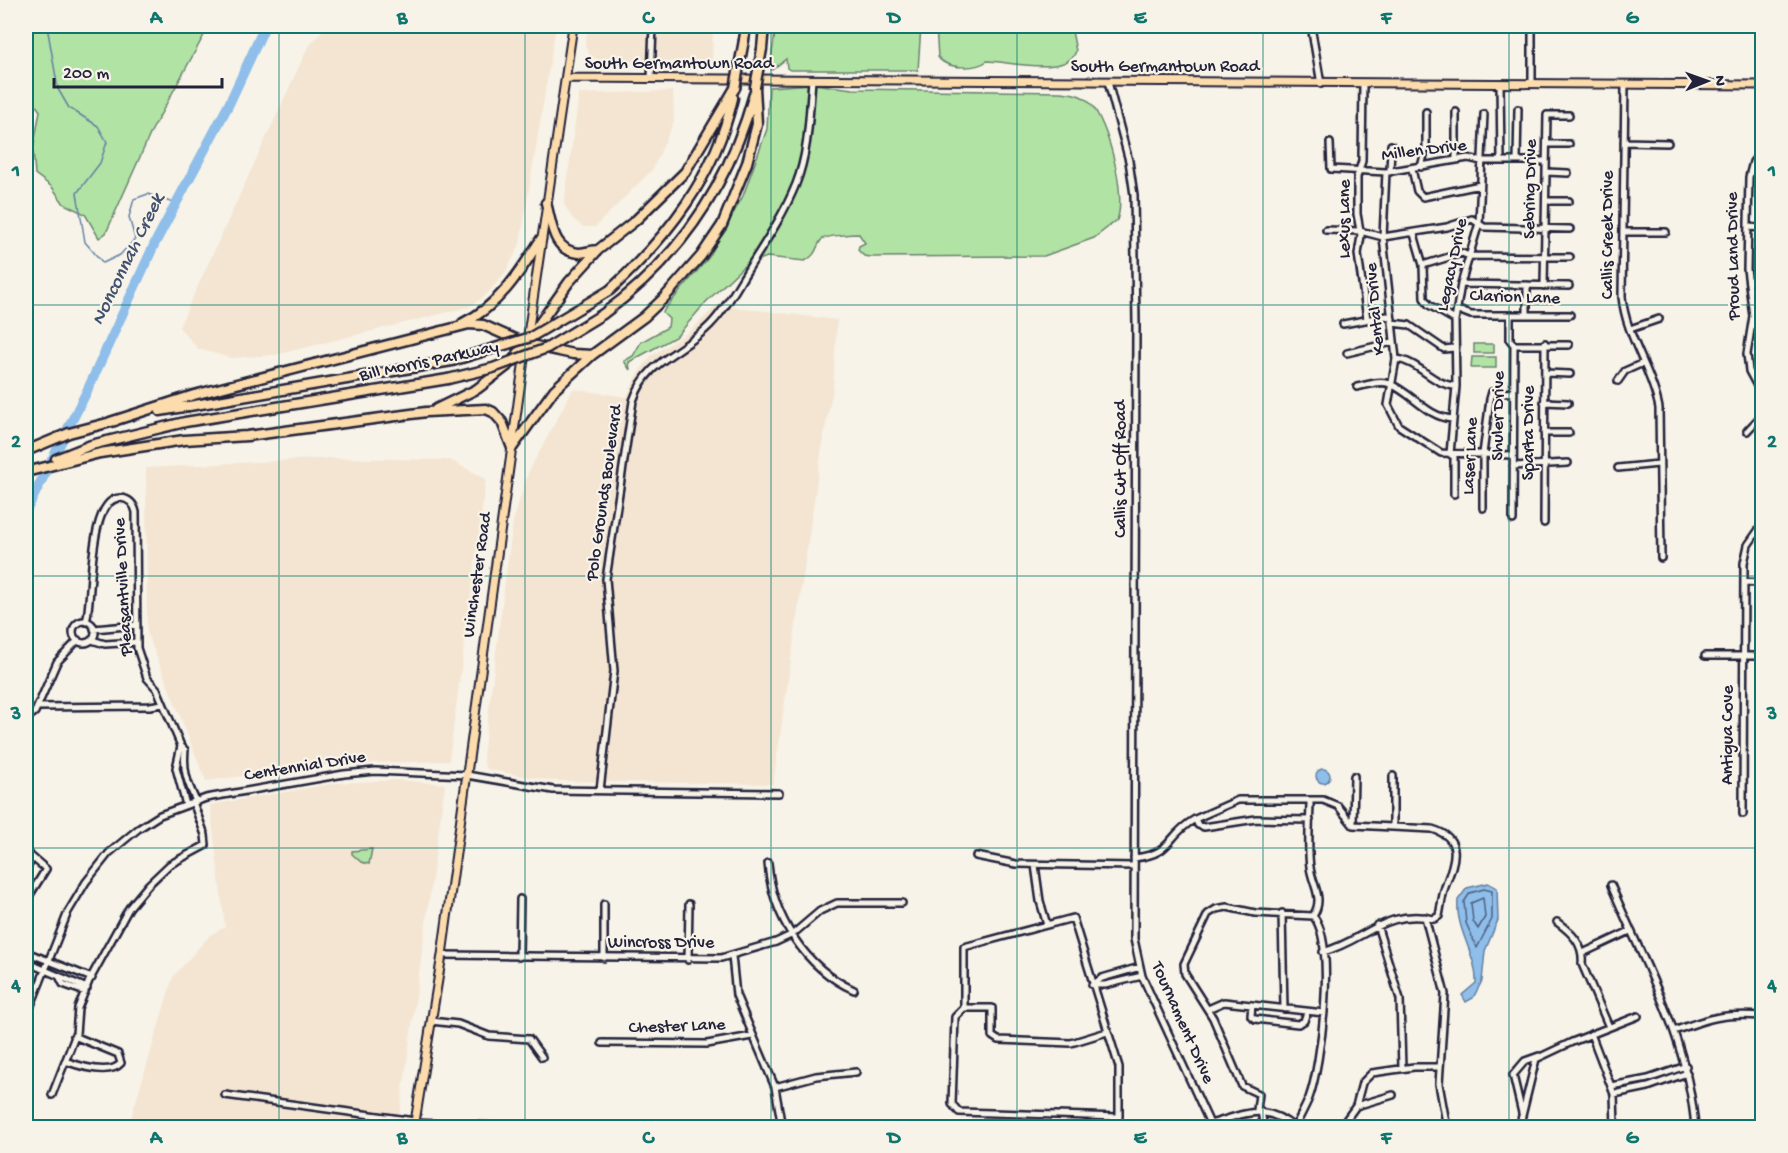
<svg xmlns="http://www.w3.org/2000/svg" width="1788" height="1153" font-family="'Gochi Hand',sans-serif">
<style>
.built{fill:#f4e5d2}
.green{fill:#b1e3a4;stroke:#6a8270;stroke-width:1.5}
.water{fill:#8ebee9;stroke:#6380a3;stroke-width:1.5}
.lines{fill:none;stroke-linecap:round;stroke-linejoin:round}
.shore{stroke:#4d6081;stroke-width:1.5}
.stream{stroke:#6380a3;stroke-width:1.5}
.river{stroke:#8ebee9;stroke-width:10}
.minor-casing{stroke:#22223b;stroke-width:10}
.major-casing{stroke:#22223b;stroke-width:11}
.highway-casing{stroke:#22223b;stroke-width:13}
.minor{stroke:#f7f3e8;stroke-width:5}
.major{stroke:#fcdcac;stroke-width:7}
.highway{stroke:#fcdcac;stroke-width:8}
.highway-bridge-casing{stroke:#22223b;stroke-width:13;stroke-linecap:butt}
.highway-bridge{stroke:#fcdcac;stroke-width:8}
.grid{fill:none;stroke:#0f766e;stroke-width:1.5;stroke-opacity:0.55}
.labels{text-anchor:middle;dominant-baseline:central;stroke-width:4.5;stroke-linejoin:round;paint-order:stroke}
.street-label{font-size:18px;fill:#22223b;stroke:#f7f3e8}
.water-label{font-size:20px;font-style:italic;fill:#42516f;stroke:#f7f3e8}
.neatline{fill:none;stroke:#0f766e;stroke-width:2}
.grid-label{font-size:20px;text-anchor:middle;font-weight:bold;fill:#0f766e}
</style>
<rect width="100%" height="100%" fill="#f7f3e8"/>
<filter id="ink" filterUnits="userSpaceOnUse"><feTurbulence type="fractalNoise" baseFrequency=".0167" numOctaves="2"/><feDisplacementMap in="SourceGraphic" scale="12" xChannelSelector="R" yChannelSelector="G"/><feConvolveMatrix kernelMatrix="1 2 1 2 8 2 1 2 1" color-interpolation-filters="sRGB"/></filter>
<g filter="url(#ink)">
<path class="built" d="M 326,26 L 556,26 L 520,244 L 505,273 L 486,295 L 469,307 L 275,355 L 231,358 L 198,349 L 179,327 L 307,49 Z
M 588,26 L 713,26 L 712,62 L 600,61 L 590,55 L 585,46 Z
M 673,91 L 674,121 L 653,169 L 595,227 L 583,227 L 572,218 L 564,204 L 579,94 Z
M 717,305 L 837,320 L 833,389 L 823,439 L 773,784 L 553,781 L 490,770 L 485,767 L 483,757 L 504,589 L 513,521 L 528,473 L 573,389 L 627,397 L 636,376 L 651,356 L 690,331 Z
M 328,458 L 450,460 L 486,479 L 449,761 L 332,764 L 206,781 L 147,633 L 146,468 Z
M 398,780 L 445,784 L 398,1127 L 128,1128 L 173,977 L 210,935 L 225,927 L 210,805 L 337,783 Z"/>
<path class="green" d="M 26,26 L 209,26 L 152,130 L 106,233 L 99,238 L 85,214 L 64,204 L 52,187 L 35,174 L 33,150 L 40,111 L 33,101 L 26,97 Z
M 776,26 L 921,26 L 918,70 L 790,70 L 787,68 L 786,59 L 772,70 L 770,67 Z
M 936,26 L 1071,26 L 1076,51 C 1068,77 1007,61 987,61 C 977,69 947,70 938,57 Z
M 813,84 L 853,89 L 1060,92 C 1071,93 1082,94 1090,103 C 1108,122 1127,196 1117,220 L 1094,238 L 1044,256 L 871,257 L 864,256 L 858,250 L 859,246 L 865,243 L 859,234 C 854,234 826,236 822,239 C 815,247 818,254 805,261 L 767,257 L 745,265 L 706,302 L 677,336 L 629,362 L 630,370 L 624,361 L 633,356 L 641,342 L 668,327 L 669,319 L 663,313 L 664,310 L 709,257 L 743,196 L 767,129 L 769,87 Z
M 1474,344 L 1494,344 L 1494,353 L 1474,353 Z
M 1472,357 L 1496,357 L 1496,368 L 1471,368 Z
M 372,849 L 369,864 L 361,862 L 352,854 L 352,851 Z"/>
<path class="water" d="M1316 776a7 7 0 1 1 14 0a7 7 0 1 1-14 0Z
M 1488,883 L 1497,888 L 1498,920 L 1485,951 L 1482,981 L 1473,998 L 1466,1002 L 1462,995 L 1476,983 C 1477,954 1455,930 1458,900 L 1467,888 Z"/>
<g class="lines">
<path class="shore" d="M 1484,889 L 1492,891 L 1492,919 L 1477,948 L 1466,923 L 1464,902 L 1470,893 Z
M 1483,898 L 1485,917 L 1478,929 L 1473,921 L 1471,903 Z"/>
<path class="stream" d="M 47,26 L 58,89 L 69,108 L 98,126 L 107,142 L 100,163 L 77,193 L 85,242 L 103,263 L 120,255 L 135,239 L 129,217 L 134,199 L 148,194 L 176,204"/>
<path class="river" d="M 26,511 L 87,391 L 155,243 L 229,104 L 265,26"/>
<defs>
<path id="minor" d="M 1311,26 L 1321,84
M 1532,26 L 1532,83
M 651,79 L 653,26
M 1108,82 L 1129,161 L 1134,195 L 1136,324 L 1134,939 L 1142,976 L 1212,1128
M 1363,83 L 1362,161 L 1357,177 L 1357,214 L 1361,236 L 1358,254 L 1367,319
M 1500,83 L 1501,161
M 1625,85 L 1622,297 C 1626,337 1652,370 1659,408 L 1661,558
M 1456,112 L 1456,159
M 1624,142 L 1668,143
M 1330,143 L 1331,169 L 1386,172 L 1468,158 L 1481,161 L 1546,161
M 1547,144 L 1569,144
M 1762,151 L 1753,162 L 1749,177 L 1747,269 L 1753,316 L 1747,354 L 1749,371 L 1762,395
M 1517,161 L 1518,109
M 1421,167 L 1426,147 L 1426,112
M 1412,169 L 1417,191 L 1423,197 L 1480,185
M 1386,172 L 1383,237 L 1396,359 L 1388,405 L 1399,426 L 1441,453 L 1513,455
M 1390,172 L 1391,145
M 1546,172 L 1568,173
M 1546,201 L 1569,201
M 1748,227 L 1762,228
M 1326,230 L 1360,231 L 1383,237 L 1447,227 L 1472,219 L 1484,227 L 1570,229
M 1623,232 L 1666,232
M 1414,234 L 1423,265 L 1424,298 L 1429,305 L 1455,320
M 1423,265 L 1462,253 L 1469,256 L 1570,257
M 1461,284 L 1569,286
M 1527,285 L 1527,315
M 1544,286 L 1547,115 L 1569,115
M 1458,310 L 1471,315 L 1570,315
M 1510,315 L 1510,340 L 1514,345 L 1513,520
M 1392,323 L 1409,325 L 1444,349 L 1454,348
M 1343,324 L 1387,316 L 1392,319
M 1630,329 L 1659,319
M 1514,345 L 1569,345
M 1347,353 L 1393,342
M 1396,359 C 1419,361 1432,385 1456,386
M 1545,373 L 1570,374
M 1618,381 L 1625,371 L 1643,363
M 1357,387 C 1367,385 1380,380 1390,384 C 1412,393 1427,417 1452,419
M 1544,402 L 1568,403
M 1747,431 L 1762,415
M 1544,433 L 1569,433
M 1513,466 L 1568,463
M 1618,468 L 1659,464
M 1454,494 L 1454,457 L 1450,454 L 1456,386 L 1455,320 L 1461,284 L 1479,223 L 1484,114
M 1483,508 L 1483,454 L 1490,399 L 1492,392 L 1514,393
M 1544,523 L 1545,343
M 1744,582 L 1762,583
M73 632a11 11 0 1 1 22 0a11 11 0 1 1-22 0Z
M 86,622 C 93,601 87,496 121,498 C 130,499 134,504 136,512 L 137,648 L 147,678 L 157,689 L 181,746
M 94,629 L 137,625
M 92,640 L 105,644 L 137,642
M 1705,656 L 1762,656
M 37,707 L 150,706 L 163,704
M 26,719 L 35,712 L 57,662 L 78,640
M 600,790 L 614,671 L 606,579 L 633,401 C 648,358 682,354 710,325 C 726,309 737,287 749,268 C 766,241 784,214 796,184 C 809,151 809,115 812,80
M 186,805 L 176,768 L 181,746 L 185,750 C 183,771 187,782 196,801
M 1743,814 L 1744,563 L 1748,545 L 1762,525
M 1195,819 L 1238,800 L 1323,800 L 1338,806 L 1353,825 L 1432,829 C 1465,838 1454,863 1445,887 C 1442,896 1441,906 1439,916 L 1434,919 C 1385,908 1365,941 1323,952
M 1353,825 L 1354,776
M 1393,827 L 1393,776
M 26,852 L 46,869 L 26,901
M 976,856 L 1016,864 L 1134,866
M 1134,858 C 1174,854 1164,837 1195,819 L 1198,825 L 1204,827 L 1256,819 L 1310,820
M 768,863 C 772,916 805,968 854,990
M 1035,865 L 1040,901 L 1047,925
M 26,869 L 33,858
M 1611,885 C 1645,967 1688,1037 1695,1128
M 1282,913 L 1284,1009
M 1425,917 L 1445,994 L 1439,1084 L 1447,1128
M 1073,918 L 1119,1067 L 1119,1117 L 959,1112 L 952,1104 L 955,1017 L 964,1008 L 964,947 Z
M 1557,922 C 1572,933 1584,944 1582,964 L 1609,1027
M 1377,925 L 1400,999 L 1402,1068
M 26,952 L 92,978
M 1583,953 L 1630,931
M 442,955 L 721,958 L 776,942 L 793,934 L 820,911 L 837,903 L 902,903
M 732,956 L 736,995 L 775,1087 L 782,1128
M 519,957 L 520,899
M 604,958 L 604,904
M 688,960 L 689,904
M 26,962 L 87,988
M 1140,967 L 1102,978 L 1092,985 L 1105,985 L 1142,976
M 59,976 L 63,984 L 85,992
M 1252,1005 L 1251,1016 L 1255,1019 L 1298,1024 L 1304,1021 L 1307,1012
M 964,1008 L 992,1008 L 992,1036 L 998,1040 L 1071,1043 L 1107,1032
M 1208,1009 L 1224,1002 L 1324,1013
M 26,1018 L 68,912 L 86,882 L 109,853 L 138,829 L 160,815 L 206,798 L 344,774 L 375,771 L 467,775 L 553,790 L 779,793
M 431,1021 L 458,1024 L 489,1036 L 529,1039 L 542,1057
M 1674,1031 C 1709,1018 1724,1013 1762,1016
M 1591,1034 L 1614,1094 L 1615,1128
M 602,1043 L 707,1044 L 752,1036
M 65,1061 C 79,1066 110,1076 121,1063 L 118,1054 L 74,1036
M 1611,1086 L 1648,1079 L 1686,1066
M 775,1087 L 816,1076 L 856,1072
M 1614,1094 L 1648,1087 L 1687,1073
M 52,1095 L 76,1034 L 78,1008 L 89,981 L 129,908 L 149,884 L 169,865 L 206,845 L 205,835 L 193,802
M 225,1095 L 415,1121
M 1356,1106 L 1393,1095
M 1257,1110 L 1259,1094 L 1242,1086 L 1213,1018 L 1185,974 L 1184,964 L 1208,914 L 1216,909 L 1227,907 L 1255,913 L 1313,916
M 1261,1111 L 1264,1128
M 1522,1113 L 1513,1075 L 1525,1061 L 1539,1056
M 414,1123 L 545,1128
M 1210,1124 C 1246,1114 1263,1102 1295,1128
M 1295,1127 C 1299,1118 1305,1108 1309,1098 C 1321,1066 1337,941 1313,916 C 1325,898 1312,885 1310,867 C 1307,845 1310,821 1310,800
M 1340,1128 L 1356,1106 L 1362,1083 L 1372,1073 L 1414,1067 L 1439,1067
M 1519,1128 L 1536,1059 L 1572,1042 L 1638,1016"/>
<path id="major" d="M 567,78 L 1762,85
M 527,341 L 573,26
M 414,1128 L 442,955 L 525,352"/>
<path id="highway" d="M 744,40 L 746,26
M 762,49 L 764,26
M 546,203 C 552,223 552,251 579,253 C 586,253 592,250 598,250
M 610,290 C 668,236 715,177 733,98
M 603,314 C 679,259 729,184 754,94
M 463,323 C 499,306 520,272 541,239
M 436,409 L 477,389 L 511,363 L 569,282 L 598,250 L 636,220 L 685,172 L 735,88
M 160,411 L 452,361
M 110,422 L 194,395 L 469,324 L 483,325 L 526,344 L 573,354 L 592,355 L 644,317 L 664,298 L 701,256 L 722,225 L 747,163 L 757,124 L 755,87
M 512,448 L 554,390 L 592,355
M 26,451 L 69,433 L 115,421
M 56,459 L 91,445 L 185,422 L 448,379
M 26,472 L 100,453 L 184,440 L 247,436 L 426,412 L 486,409 L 493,412 L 502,422 L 512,448"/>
</defs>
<use href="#minor" class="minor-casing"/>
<use href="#major" class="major-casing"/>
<use href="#highway" class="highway-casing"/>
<use href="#minor" class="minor"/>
<use href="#major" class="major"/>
<use href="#highway" class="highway"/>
<defs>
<path id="highway-bridge" d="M 755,87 L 762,49
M 735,88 L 744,40
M 452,361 L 531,337 L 610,290
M 448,379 L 493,368 L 547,348 L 603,314"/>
</defs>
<use href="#highway-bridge" class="highway-bridge-casing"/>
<use href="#highway-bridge" class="highway-bridge"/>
</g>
</g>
<path class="grid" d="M 279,26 L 279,1128M 525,26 L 525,1128M 771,26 L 771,1128M 1017,26 L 1017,1128M 1263,26 L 1263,1128M 1509,26 L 1509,1128M 26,305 L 1762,305M 26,576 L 1762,576M 26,848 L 1762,848"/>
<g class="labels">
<g class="street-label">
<text x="679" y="64">South Germantown Road</text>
<text x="1165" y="67">South Germantown Road</text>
<text transform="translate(1424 151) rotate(-7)">Millen Drive</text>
<text transform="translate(1531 189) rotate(-89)">Sebring Drive</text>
<text transform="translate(1345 219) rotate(-90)">Lexus Lane</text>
<text transform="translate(1608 235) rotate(-90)">Callis Creek Drive</text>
<text transform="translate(1734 256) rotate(-91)">Proud Land Drive</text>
<text transform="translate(1453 265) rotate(-78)">Legacy Drive</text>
<text transform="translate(1515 298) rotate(2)">Clarion Lane</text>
<text transform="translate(1376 309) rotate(-95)">Kental Drive</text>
<text transform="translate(429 362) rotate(-12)">Bill Morris Parkway</text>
<text transform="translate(1499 416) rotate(-89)">Shuler Drive</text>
<text transform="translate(1529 433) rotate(-90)">Sparta Drive</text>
<text transform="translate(1471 456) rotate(-87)">Laser Lane</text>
<text transform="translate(1121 469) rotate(-90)">Callis Cut Off Road</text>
<text transform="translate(605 493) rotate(-82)">Polo Grounds Boulevard</text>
<text transform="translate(478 575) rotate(-82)">Winchester Road</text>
<text transform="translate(124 587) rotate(-93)">Pleasantville Drive</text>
<text transform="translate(1728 735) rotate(-90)">Antigua Cove</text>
<text transform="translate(305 767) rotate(-9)">Centennial Drive</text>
<text x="661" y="943">Wincross Drive</text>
<text transform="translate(1182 1023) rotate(66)">Tournament Drive</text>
<text transform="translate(677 1027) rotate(-2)">Chester Lane</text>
</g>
<g class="water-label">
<text transform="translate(129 260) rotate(-64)">Nonconnah Creek</text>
</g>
</g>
<rect width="1788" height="1153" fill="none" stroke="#f7f3e8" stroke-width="66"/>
<g transform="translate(1707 81) rotate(89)" stroke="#f7f3e8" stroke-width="4.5" paint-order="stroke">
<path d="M0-4.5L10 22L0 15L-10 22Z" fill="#22223b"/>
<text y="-9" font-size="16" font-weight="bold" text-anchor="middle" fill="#22223b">N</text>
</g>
<path d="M54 78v9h168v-9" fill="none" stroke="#22223b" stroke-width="3"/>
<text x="63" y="78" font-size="18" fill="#22223b" stroke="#f7f3e8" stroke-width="4.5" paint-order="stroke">200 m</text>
<rect x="33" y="33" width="1722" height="1087" class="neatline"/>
<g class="grid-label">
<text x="156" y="23">A</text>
<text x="402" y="23">B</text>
<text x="648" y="23">C</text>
<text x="894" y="23">D</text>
<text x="1140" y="23">E</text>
<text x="1386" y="23">F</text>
<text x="1632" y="23">G</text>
<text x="16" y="176">1</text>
<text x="1772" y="176">1</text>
<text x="16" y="447">2</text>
<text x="1772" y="447">2</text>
<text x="16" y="719">3</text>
<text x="1772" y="719">3</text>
<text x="16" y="991">4</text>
<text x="1772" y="991">4</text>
<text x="156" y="1143">A</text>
<text x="402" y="1143">B</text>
<text x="648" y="1143">C</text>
<text x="894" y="1143">D</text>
<text x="1140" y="1143">E</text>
<text x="1386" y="1143">F</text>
<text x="1632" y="1143">G</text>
</g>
</svg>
